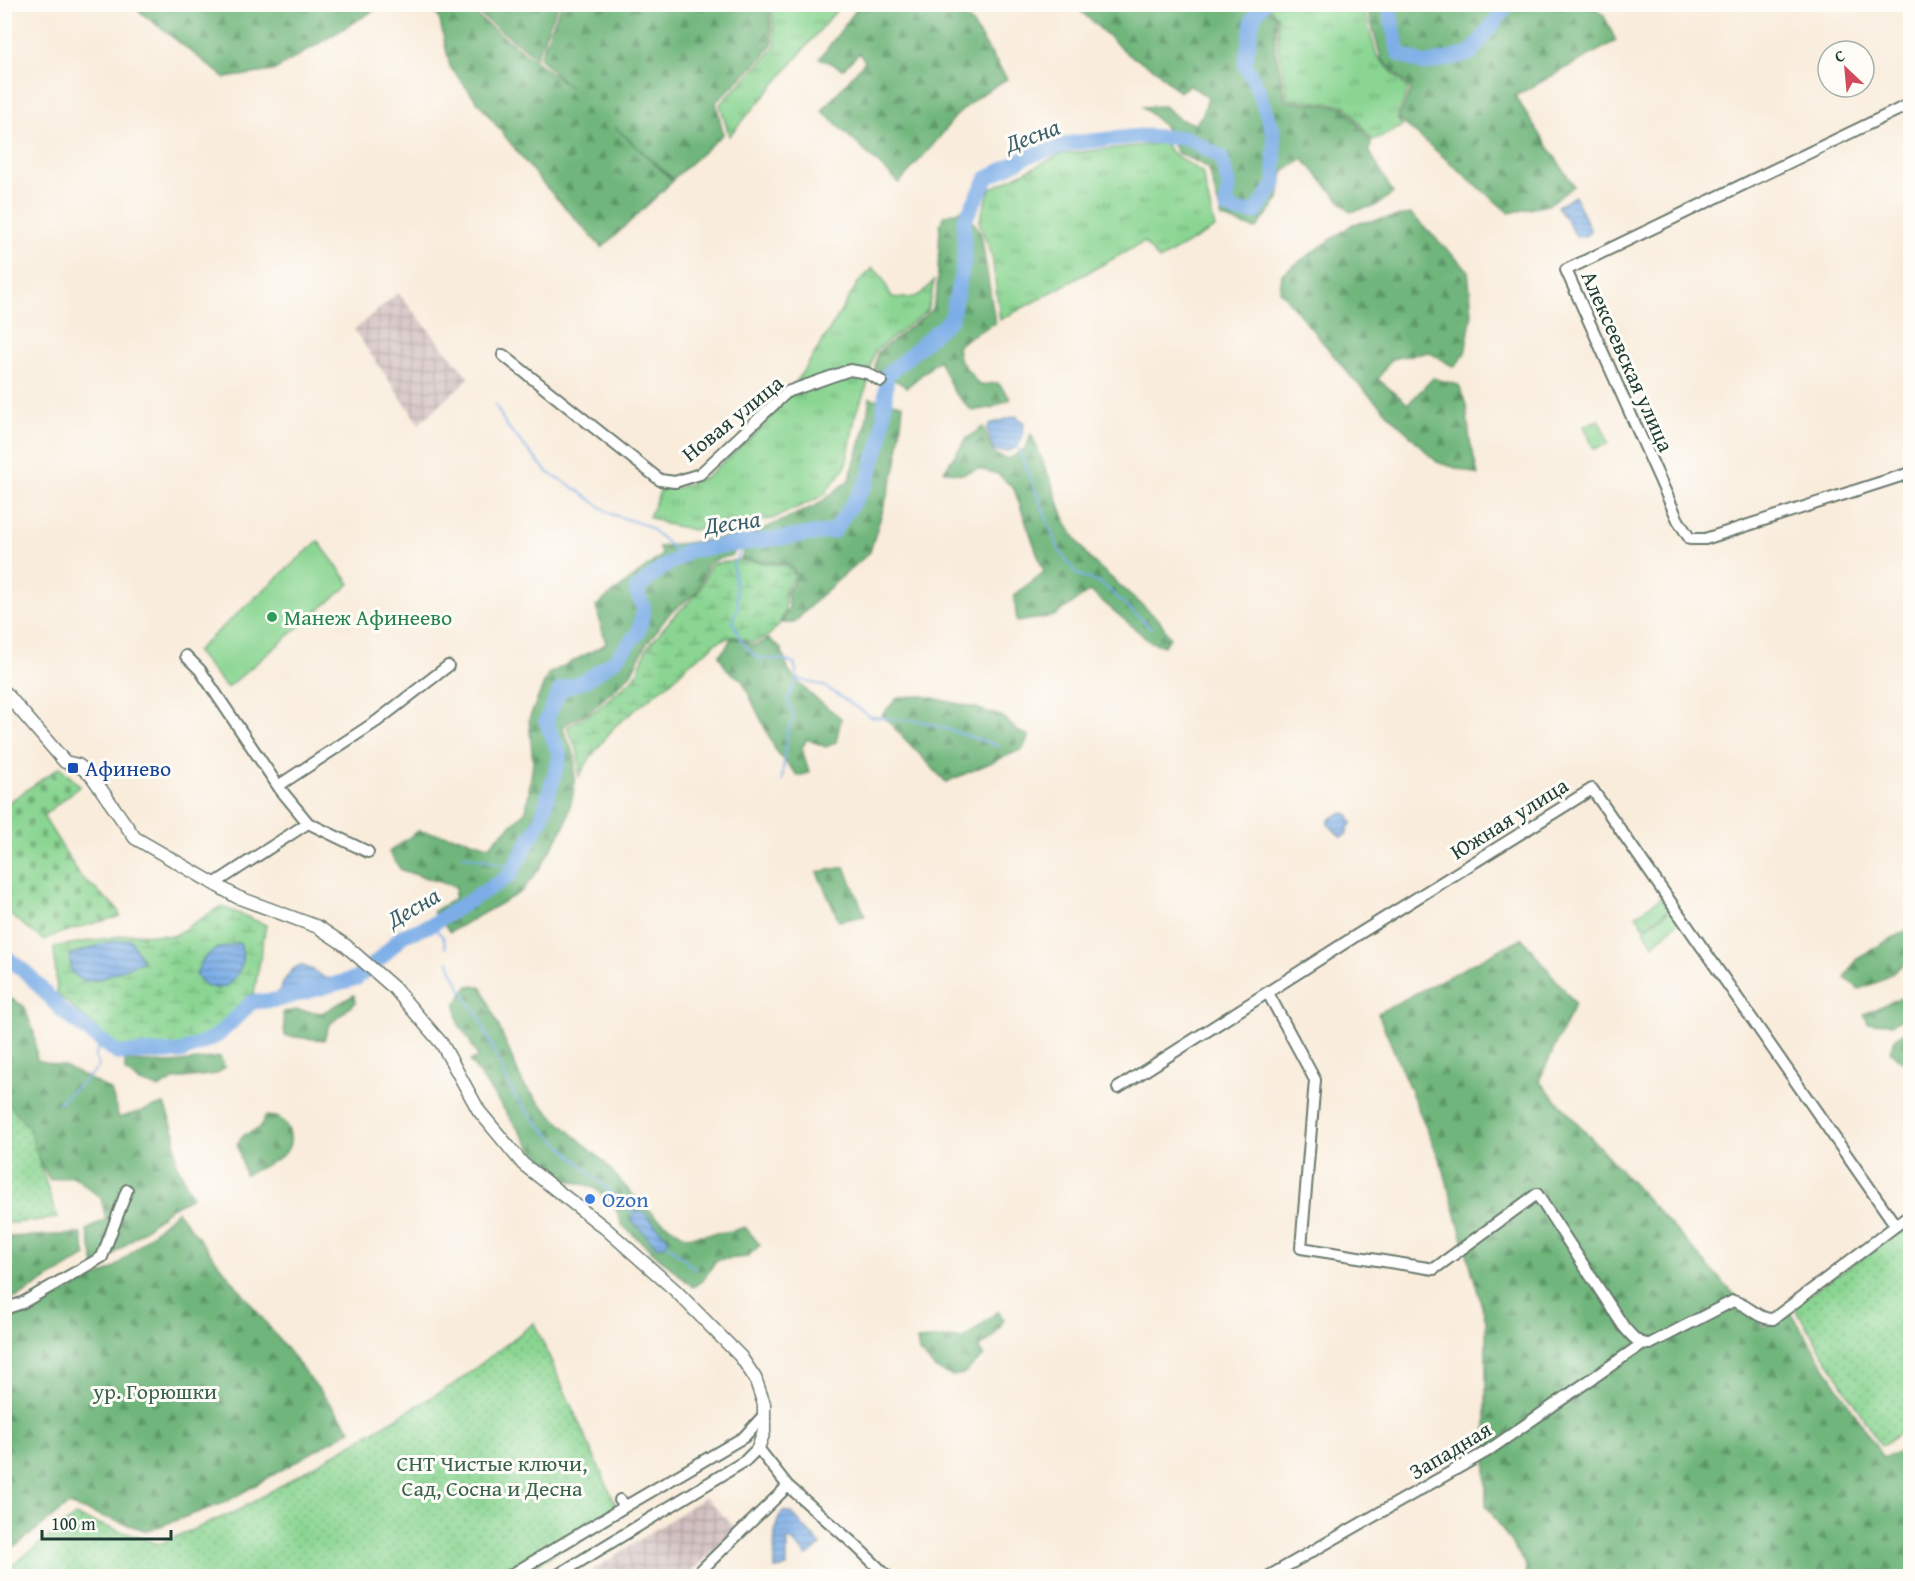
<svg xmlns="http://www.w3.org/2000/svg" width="1915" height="1581" font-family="'Gentium Book Plus',serif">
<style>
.industrial{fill:url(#industrial-grid)}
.grass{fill:url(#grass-tufts);stroke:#548963;stroke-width:1.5}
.forest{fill:url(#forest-firs);stroke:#477a58;stroke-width:1.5}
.wetland{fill:url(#wetland-marsh);stroke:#548963;stroke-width:1.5}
.cemetery{fill:url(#cemetery-stones);stroke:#548963;stroke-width:1.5}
.park{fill:#8ad592;stroke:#548963;stroke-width:1.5}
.garden{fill:url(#garden-dots);stroke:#548963;stroke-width:1.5}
.water{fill:url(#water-rules);stroke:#4d758e;stroke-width:1.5}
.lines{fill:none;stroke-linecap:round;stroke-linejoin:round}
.stream{stroke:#7bade7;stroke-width:2}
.river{stroke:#7bade7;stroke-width:15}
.minor-casing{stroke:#6b7a6e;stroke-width:14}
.tertiary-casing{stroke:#6b7a6e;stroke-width:15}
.minor{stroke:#fff;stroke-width:10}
.tertiary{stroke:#fff;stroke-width:12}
.leisure-dot{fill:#2e9e5b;stroke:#fdfcf7;stroke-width:2}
.transit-dot{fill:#1a4fb4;stroke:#fdfcf7;stroke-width:2}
.shop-dot{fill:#3f7fe0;stroke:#fdfcf7;stroke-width:2}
.labels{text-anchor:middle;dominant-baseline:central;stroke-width:6;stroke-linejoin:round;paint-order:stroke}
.street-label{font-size:22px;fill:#1f3d34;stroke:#fdfcf7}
.leisure-label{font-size:22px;fill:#27864d;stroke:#fdfcf7;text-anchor:start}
.transit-label{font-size:22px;fill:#164399;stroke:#fdfcf7;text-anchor:start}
.shop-label{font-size:22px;fill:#366cbe;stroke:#fdfcf7;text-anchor:start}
.park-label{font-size:22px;fill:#3a634c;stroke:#fdfcf7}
.water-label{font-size:24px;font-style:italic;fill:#3b5f6a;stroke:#fdfcf7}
</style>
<defs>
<pattern id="industrial-grid" width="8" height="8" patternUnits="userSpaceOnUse" patternTransform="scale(1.5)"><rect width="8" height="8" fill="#d2bfc0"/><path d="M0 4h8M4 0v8" fill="none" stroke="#aa9c9d"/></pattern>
<pattern id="grass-tufts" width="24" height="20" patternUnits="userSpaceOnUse" patternTransform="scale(1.5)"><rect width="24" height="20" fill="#8ad592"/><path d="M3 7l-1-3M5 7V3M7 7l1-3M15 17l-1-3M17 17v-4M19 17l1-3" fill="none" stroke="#70ae78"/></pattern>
<pattern id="forest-firs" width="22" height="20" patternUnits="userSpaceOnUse" patternTransform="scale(1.5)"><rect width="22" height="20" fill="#6fb67c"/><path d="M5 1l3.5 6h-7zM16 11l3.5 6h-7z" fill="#5b9566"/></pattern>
<pattern id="wetland-marsh" width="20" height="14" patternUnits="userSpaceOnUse" patternTransform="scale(1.5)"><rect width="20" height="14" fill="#8ad592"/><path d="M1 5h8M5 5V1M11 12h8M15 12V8" fill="none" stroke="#70ae78"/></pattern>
<pattern id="cemetery-stones" width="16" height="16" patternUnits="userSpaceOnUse" patternTransform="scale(1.5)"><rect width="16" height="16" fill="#8ad592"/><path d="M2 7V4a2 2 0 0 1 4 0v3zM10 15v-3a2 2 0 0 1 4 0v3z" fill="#70ae78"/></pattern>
<pattern id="garden-dots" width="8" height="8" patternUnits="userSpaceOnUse" patternTransform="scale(1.5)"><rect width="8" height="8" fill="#8ad592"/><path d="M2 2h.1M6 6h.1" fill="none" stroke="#70ae78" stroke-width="1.8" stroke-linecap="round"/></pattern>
<pattern id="water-rules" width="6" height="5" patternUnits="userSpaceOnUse" patternTransform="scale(1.5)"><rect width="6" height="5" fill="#7bade7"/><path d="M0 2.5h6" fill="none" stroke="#648ebc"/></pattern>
</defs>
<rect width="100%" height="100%" fill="#fdfcf7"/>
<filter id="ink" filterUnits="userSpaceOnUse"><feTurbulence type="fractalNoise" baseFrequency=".0167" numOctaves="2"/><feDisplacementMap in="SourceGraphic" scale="12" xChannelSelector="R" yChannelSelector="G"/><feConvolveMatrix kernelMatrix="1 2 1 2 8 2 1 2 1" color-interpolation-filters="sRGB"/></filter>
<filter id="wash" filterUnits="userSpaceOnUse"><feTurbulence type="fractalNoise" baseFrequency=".008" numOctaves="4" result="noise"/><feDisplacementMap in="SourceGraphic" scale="24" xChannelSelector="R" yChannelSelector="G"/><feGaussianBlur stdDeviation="1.35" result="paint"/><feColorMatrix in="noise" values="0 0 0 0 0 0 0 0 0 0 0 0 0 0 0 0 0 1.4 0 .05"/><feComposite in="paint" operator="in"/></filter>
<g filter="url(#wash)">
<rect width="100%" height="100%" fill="#f9ecdb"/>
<path class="industrial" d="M 398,293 L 469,378 L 419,424 L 354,330 Z
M 705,1497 L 737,1529 L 687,1576 L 584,1576 Z"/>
<path class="grass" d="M 1270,4 L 1362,5 L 1377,56 L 1408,89 L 1397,119 L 1403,126 L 1373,141 L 1345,105 L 1288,99 L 1278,51 L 1278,17 L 1268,7 Z
M 771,5 L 841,5 L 773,86 L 729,136 L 720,104 L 763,61 L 776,45 Z
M 1164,143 L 1173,154 L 1202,172 L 1215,228 L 1159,260 L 1144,242 L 1000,320 L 992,256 L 979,222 L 990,189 L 1061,154 Z
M 873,268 L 882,277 L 892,297 C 913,300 921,298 934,280 L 932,293 L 927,311 L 874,352 L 868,383 L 856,413 L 846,466 L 823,496 L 772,519 L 720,524 L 693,530 L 666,524 L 649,517 L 661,489 L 680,487 L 706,477 L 760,429 L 781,405 L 821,344 L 858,283 Z"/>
<path class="forest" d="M 110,5 L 383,5 L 273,71 L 225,78 L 135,8 Z
M 432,5 L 462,5 L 570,87 L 539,58 L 561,5 L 765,5 L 769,8 L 773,43 L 761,59 L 716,102 L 723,134 L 673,179 L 615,127 L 673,181 L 602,248 L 539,179 L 450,67 L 440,21 Z
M 467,5 L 558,5 L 536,57 Z
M 860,5 L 947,5 L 971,22 L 1007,79 L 977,97 L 954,118 L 939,138 L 899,183 L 822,111 L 865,61 L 859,53 L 843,69 L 820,58 Z
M 1074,5 L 1261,5 L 1276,16 L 1275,50 L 1286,101 L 1344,107 L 1371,142 L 1370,152 L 1393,193 L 1375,206 L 1350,212 L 1303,159 L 1283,172 L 1279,199 L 1256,229 L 1222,218 L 1208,167 L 1177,153 L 1164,126 L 1143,107 L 1164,106 L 1179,119 L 1195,124 L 1203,114 L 1208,98 L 1190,85 L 1179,92 L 1155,69 L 1129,55 Z
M 1366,5 L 1592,5 L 1604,16 L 1616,41 L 1515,96 L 1574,186 L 1548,205 L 1509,213 L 1399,119 L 1411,89 L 1381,58 Z
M 961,210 L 975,224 L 981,234 L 995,323 L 969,337 L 957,347 L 959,359 L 979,385 L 998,383 L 1011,399 L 991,408 L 972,411 L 954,392 L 939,360 L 907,387 L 875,369 L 877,353 L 931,311 L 937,293 L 940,225 L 944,216 Z
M 1411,214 L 1468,270 L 1472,313 L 1465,354 L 1454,367 L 1429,352 L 1391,359 L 1378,379 L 1408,404 L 1433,378 L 1459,385 L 1466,405 L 1470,441 L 1478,475 L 1437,462 L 1354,380 L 1280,291 L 1282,274 L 1353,224 Z
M 870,398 L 903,405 L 897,463 L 870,552 L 818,598 L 794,623 L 781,623 L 789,607 L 787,592 L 797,576 L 789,564 L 741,559 L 750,535 L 817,505 L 849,480 L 865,428 Z
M 983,427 L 994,454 L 1009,459 L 1025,449 L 1031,434 L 1051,481 L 1066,524 L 1089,558 L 1160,621 L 1170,638 L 1164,646 L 1151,642 L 1090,591 L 1054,616 L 1017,622 L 1014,595 L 1044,572 L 1014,489 L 998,474 L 978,469 L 962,474 L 944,471 L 966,439 Z
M 741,535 L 733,555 L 709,562 L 697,592 L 669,614 L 645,646 L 631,674 L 589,712 L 562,726 L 575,757 L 574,790 L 566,823 L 540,868 L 521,892 L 450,932 L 433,912 L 454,899 L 456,887 L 401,870 L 389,852 L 418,831 L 458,837 L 489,846 L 526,811 L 533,763 L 529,719 L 548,674 L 606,644 L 596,606 L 662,555 L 658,547 Z
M 732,636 L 754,646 L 769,639 L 781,649 L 789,672 L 810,694 L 841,718 L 836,742 L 826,747 L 807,739 L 802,748 L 809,773 L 798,776 L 776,751 L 742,680 L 727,670 L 719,655 L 726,648 Z
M 924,696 L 976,708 L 1003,717 L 1017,731 L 1029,736 L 1023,749 L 946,782 L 882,715 L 898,697 Z
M 845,867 L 865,916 L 839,921 L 817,872 Z
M 1910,928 L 1910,960 L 1878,982 L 1859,989 L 1845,978 L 1857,958 Z
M 1522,938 L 1575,1003 L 1539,1081 L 1764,1327 L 1791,1313 L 1883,1458 L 1910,1447 L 1910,1576 L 1527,1576 L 1525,1563 L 1486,1505 L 1486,1321 L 1443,1168 L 1378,1013 Z
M 468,986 L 482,987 L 523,1084 L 550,1114 L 603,1161 L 630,1192 L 657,1218 L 686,1237 L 732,1231 L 745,1227 L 760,1245 L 747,1257 L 716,1260 L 704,1279 L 693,1287 L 622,1225 L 615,1207 L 593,1187 L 568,1180 L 532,1149 L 470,1061 L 478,1057 L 467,1036 L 458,1023 L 456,1004 Z
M 4,995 L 24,1006 L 34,1033 L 37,1060 L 66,1067 L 111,1090 L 119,1118 L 164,1104 L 175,1134 L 176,1162 L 192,1197 L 171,1208 L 96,1269 L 87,1230 L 106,1219 L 101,1198 L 73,1176 L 50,1180 L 5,1099 Z
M 354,995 L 355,1003 L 329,1025 L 324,1040 L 285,1036 L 283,1012 L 298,1010 L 322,1013 Z
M 1907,995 L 1910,999 L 1910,1013 L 1892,1024 L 1868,1023 L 1864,1014 Z
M 1910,1027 L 1910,1064 L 1903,1062 L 1890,1051 L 1895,1039 Z
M 220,1057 L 225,1067 L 217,1074 L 175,1079 L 159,1088 L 140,1082 L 125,1071 L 125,1061 L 173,1063 Z
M 265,1116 C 270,1117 275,1116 279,1118 C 291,1126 295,1144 283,1155 C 275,1162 256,1169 245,1175 L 237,1144 L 244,1135 L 260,1128 Z
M 177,1211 L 351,1430 L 226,1502 L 147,1531 L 68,1505 L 5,1554 L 5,1319 L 35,1308 L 113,1269 Z
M 81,1234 L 86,1256 L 20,1296 L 5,1302 L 5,1237 Z
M 998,1311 L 1004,1319 C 998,1333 991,1340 978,1348 L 984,1356 L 963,1374 L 952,1376 L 936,1369 L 919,1352 L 917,1340 L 943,1338 L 964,1339 Z"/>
<path class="wetland" d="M 740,560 L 788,566 L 795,576 L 785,589 L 785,612 L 778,626 L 767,637 L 754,643 L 733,636 L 715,643 L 711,648 L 686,666 L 674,679 L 615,726 L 590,758 L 579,776 L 578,753 L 567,727 L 593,712 L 636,676 L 647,648 L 672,618 L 699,592 L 711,564 Z
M 221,906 L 266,925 L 254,993 L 213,1034 L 178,1048 L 119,1048 L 57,994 L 54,947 L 132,934 L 174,936 Z"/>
<path class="cemetery" d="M 60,767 L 80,786 L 43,816 L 80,876 L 117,908 L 120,916 C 94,924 68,929 43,940 L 5,911 L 5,805 Z"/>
<path class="park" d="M 1599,420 L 1609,443 L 1594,449 L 1584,426 Z
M 318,541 L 350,584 L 227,688 L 196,651 Z
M 1661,898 L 1669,909 L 1644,927 L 1636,915 Z
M 1672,909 L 1679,921 L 1653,945 L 1644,929 Z"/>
<path class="garden" d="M 4,1099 L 29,1128 L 57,1218 L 5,1224 Z
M 1910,1226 L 1910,1427 L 1881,1446 L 1793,1305 Z
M 534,1323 L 620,1514 L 517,1576 L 5,1576 L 5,1571 L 75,1516 L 159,1544 L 239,1510 L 456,1383 Z"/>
<path class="water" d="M 1575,196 L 1591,231 L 1585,236 L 1577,237 L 1557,206 Z
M 1016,416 L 1024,422 C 1023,444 1018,454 994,451 L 987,429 L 990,424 Z
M 1341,813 L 1348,814 L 1352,823 L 1348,828 L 1347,834 L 1341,837 L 1328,824 L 1329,819 Z
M 130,939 L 143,961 L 98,980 L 82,981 L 71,971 L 70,955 L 105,943 Z
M 240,943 C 252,974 217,1007 196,975 C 202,952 218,947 240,943 Z
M 300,965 L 313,970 L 325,978 L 349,980 L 277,1000 L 273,1000 C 282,988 286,971 300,965 Z
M 640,1209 L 669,1239 L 665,1246 L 656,1246 L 630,1218 Z
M 783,1511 L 791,1513 L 821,1545 L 807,1556 L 790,1539 L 787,1541 L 787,1567 L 775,1569 C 775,1550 771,1527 783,1511 Z"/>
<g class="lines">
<path class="stream" d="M 495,404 L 506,425 L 548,473 L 573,487 L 611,514 L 648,526 L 682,556
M 1018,447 L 1059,550 L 1077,574 L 1102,584 L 1151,628
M 745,543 L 733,565 L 738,606 L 733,622 L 742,642 L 757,658 L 783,660 L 794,663 L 798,679 L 787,700 L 794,716 L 787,732 L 782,780
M 798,679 L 824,686 L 871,717 L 924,722 L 999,746
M 461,855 L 487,860 L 513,869
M 431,925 L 443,937 L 446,948
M 449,961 L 452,970 L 463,992 L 479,1018 L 515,1097 L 539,1125 L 636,1216
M 58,1104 C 70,1090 87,1081 99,1066 L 95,1057 L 100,1041
M 665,1242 L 696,1270"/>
<path class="river" d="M 1388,4 L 1399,54 L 1424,64 L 1470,54 L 1508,4
M 4,955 L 29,975 L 62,1011 L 117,1053 L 181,1052 L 217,1036 L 252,1002 L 277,1000 L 357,978 L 382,957 L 402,936 L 431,925 L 509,876 L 541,820 L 560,756 L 546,721 L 560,690 L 586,680 L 615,660 L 638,633 L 644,609 L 636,590 L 662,568 L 682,556 L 686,551 L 834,531 L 867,482 L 882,435 L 887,375 L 951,319 L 964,262 L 964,221 L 987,178 L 1028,156 L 1072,143 L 1141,136 L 1187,138 L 1221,157 L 1229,186 L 1226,207 L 1240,212 L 1256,212 L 1275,184 L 1274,133 L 1256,85 L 1245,65 L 1253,18 L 1263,4"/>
</g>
</g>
<g filter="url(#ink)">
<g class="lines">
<defs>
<path id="minor" d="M 1910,104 L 1566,270 L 1678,520 L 1690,539 L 1705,539 L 1910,473
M 503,355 L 660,480 L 675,482 L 700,474 L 787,392 L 850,370 L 867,373 L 881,381
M 186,656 L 200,670 L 280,789 L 308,823
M 278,786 L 377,721 L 448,666
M 214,884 L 308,823 L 368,852
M 1268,993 L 1315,1080 L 1301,1248 L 1434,1269 L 1537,1194 L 1624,1327 C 1632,1336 1637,1344 1650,1344 L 1733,1301 C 1748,1304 1758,1320 1773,1319 L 1910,1215
M 1118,1088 L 1354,937 L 1592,789 L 1896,1226
M 4,1309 L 22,1303 L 102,1257 L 127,1190
M 788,1486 L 855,1545 L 887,1576
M 620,1500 L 626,1506 L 744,1437 L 764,1415
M 509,1576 L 626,1506
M 556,1576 L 745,1461 L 758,1448 L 788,1486 L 695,1576
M 1269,1576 L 1486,1452 L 1642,1344"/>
<path id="tertiary" d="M 4,691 L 65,762 L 78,765 L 91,775 L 135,838 L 237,897 L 318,927 L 345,945 L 394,988 L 442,1044 L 479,1111 L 523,1164 L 605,1228 L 675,1290 L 741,1357 L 755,1378 L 764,1404 L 764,1432 L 758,1448"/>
</defs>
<use href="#minor" class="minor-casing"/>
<use href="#tertiary" class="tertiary-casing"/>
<use href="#minor" class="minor"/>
<use href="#tertiary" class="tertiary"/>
</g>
</g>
<circle class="leisure-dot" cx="272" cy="617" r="6"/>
<rect class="transit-dot" x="67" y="762" width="12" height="12" rx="3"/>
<circle class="shop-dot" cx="590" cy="1199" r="6"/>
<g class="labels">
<g class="street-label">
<text transform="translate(1628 361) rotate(66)">Алексеевская улица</text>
<text transform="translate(732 418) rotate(-39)">Новая улица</text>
<text transform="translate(1509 818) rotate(-32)">Южная улица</text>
<text transform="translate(1450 1450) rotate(-31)">Западная</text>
</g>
<g class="leisure-label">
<text x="284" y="617">Манеж Афинеево</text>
</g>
<g class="transit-label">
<text x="85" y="768">Афинево</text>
</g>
<g class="shop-label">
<text x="602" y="1199">Ozon</text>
</g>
<g class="park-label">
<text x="155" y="1391">ур. Горюшки</text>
<text x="492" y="1463">СНТ Чистые ключи,<tspan x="492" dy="25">Сад, Сосна и Десна</tspan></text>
</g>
<g class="water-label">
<text transform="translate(1032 135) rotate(-20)">Десна</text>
<text transform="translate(732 522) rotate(-8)">Десна</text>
<text transform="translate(413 907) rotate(-30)">Десна</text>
</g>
</g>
<rect width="1915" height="1581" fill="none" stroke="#fdfcf7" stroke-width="24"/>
<g transform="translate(1846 69) rotate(334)"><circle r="28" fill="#fdfcf7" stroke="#a4b0a9" stroke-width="1.5"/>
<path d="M0-4.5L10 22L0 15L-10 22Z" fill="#d1495b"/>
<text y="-9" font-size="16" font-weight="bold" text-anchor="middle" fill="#1f3d34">С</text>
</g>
<path d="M42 1530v9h129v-9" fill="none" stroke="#1f3d34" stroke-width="3"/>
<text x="51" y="1530" font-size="18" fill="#1f3d34" stroke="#fdfcf7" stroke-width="4.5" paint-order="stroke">100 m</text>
</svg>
